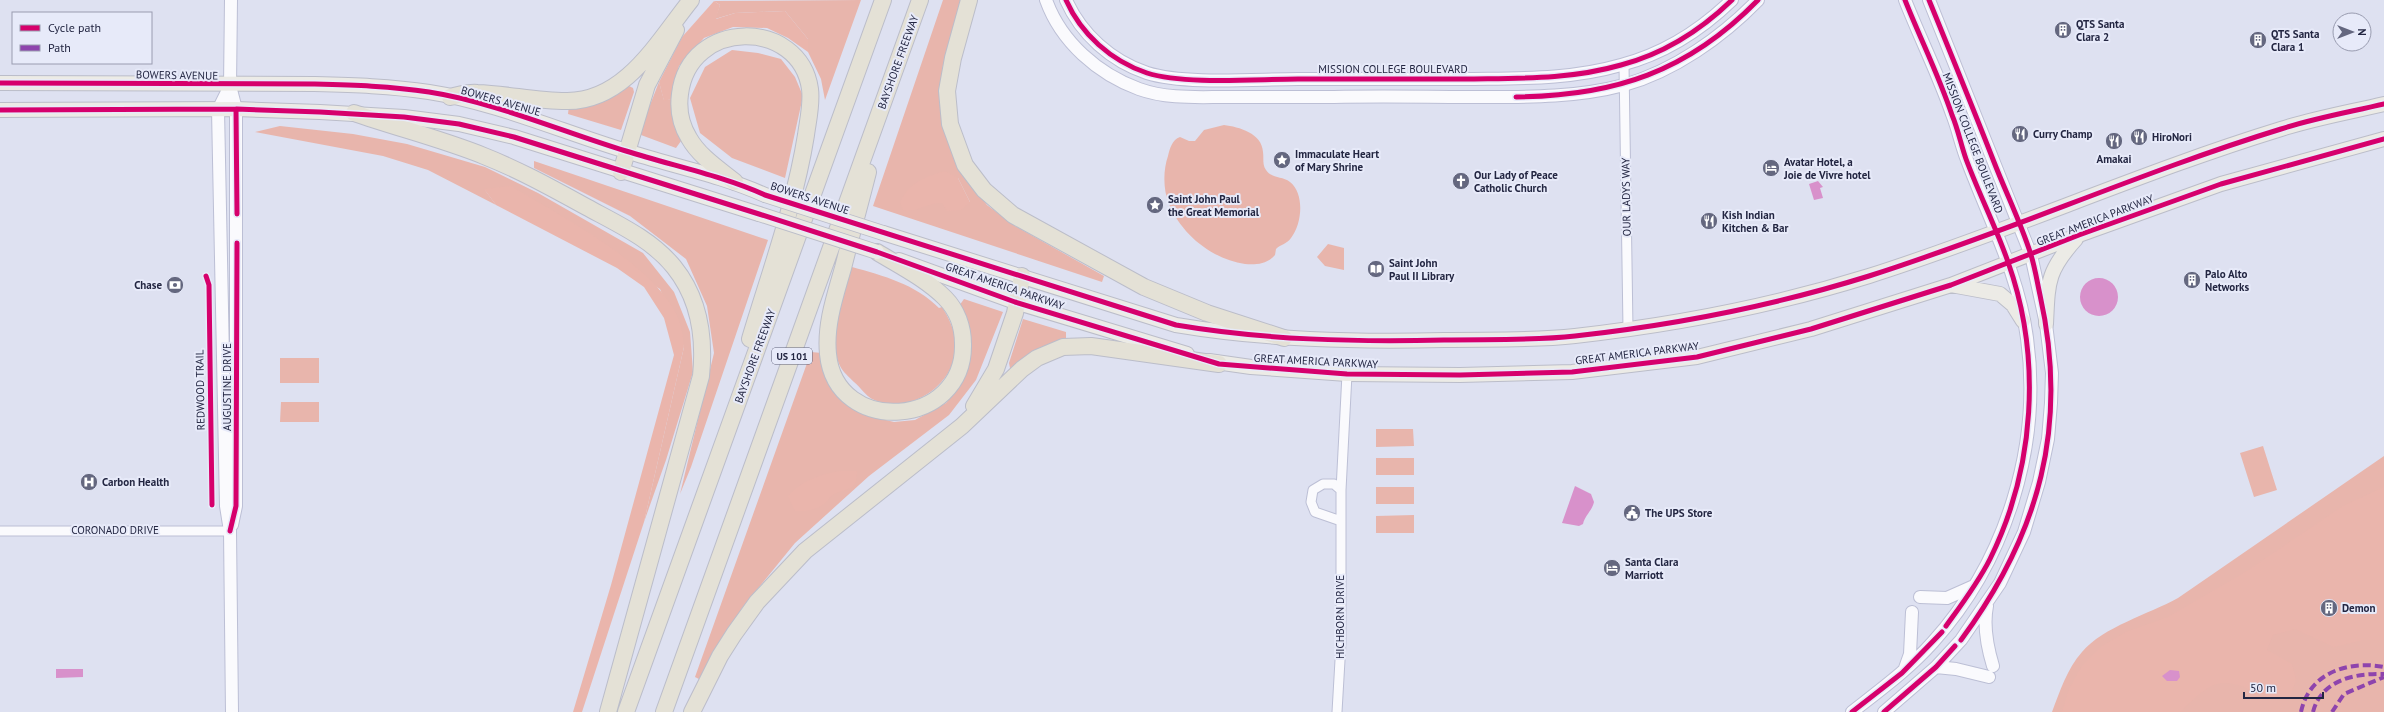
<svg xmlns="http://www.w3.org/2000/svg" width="2384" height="712" font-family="'PT Sans',sans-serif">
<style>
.green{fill:#e8b5ac;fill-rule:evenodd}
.forest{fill:#eab5ac}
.water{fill:#d891cb}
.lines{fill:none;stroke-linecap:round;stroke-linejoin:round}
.street-casing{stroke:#bcbfd5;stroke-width:11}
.secondary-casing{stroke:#bcbfd5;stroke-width:14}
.primary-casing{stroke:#bbbdc9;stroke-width:16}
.highway-casing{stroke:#bbbdc9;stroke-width:18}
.street{stroke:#fafafd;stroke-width:9}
.secondary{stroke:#fafafd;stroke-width:12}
.primary{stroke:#ecebe6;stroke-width:14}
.highway{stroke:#e4e1d6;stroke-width:16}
.primary-bridge-casing{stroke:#bbbdc9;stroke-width:16;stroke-linecap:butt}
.primary-bridge{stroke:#ecebe6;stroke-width:14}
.quiet{stroke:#8e44ad;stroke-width:4;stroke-dasharray:8 4;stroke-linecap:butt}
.cycleway-casing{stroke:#e7eaf9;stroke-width:8}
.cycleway{stroke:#d6006c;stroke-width:5}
.labels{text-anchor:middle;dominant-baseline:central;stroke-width:4;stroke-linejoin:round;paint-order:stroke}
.shield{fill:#e7eaf9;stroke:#5e6179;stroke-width:1}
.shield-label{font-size:10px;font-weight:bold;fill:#232642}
.poi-label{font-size:11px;font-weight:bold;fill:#232642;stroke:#e7eaf9;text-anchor:start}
.street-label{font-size:11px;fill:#232642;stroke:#e7eaf9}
</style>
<rect width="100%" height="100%" fill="#dee1f1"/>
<path class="green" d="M 861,0 L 825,100 L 821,79 L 808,52 L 808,39 L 785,11 L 735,13 L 715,19 L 720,5 L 714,1 Z
M 943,0 L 961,0 L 943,65 L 939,98 L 943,129 L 971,184 L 987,205 L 1015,226 L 1104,276 L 1102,282 L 873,206 ZM 958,178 L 970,202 L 933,203 Z
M 732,50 L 758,53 L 781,59 L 795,77 L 803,96 L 785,178 L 732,158 L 700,133 L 690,98 L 705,67 Z
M 659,82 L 664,100 L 671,99 L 674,124 L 681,141 L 676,148 L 641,135 L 641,128 Z
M 629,86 L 633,88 L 634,92 L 621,130 L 568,114 L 569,105 Z
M 1224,125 C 1239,127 1262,133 1263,152 C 1264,159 1262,164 1266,170 C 1272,179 1282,176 1290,182 C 1305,194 1302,224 1291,238 C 1287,244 1281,244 1276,249 L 1275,255 C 1267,264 1256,265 1245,264 C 1212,259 1182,235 1169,204 C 1163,190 1163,170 1168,156 C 1170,148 1172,140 1180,137 L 1189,141 L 1195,141 L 1204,130 Z
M 280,126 L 353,134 L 407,144 L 485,167 L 538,193 L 643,253 L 674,292 L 690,332 L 693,372 L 666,460 L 644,522 L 684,347 L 660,289 L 485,190 L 496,205 L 428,170 L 383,156 L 255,132 Z
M 534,161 L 768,240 L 691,467 L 680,494 L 714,353 L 707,306 L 686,259 L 630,216 L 534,168 Z
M 1328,244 L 1344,248 L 1344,270 L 1325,266 L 1317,257 Z
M 852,267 C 884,276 915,284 939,308 L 942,307 C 949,318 955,331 956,344 C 957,384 910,417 872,399 C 866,396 860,387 854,382 C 844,372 839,369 836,353 C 831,325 845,293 852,267 Z
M 964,299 L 1003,312 L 976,380 L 949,415 L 869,476 L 795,543 L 742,608 L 699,679 L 695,677 L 811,352 L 822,353 L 827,378 L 840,397 L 862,414 L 894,422 L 915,420 L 946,403 L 964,379 L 969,351 L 969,327 L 959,306 Z
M 1023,319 L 1066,332 L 1066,340 L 1016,368 L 1010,368 L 1009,363 Z
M 280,358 L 319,358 L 319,383 L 280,383 Z
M 281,402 L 319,402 L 319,422 L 280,422 Z
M 1376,429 L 1413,429 L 1414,446 L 1376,447 Z
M 2263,446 L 2277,490 L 2254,497 L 2240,453 Z
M 2384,456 L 2384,712 L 2052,712 C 2060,691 2067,669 2082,652 C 2103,627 2149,614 2178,598 Z
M 1376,458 L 1414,458 L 1414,475 L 1376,475 Z
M 1376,487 L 1414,487 L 1414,504 L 1376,504 Z
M 1414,515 L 1414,533 L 1376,533 L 1376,516 Z"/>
<path class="forest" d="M 714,1 L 720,5 L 716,19 L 735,13 L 785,11 L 808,39 L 808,52 L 788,38 L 767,28 L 733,27 L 704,38 L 679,66 L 671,99 L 664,101 L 659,82 L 682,37 Z
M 945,171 L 958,178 L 970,202 L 961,210 L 947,211 L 942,203 C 926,202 919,213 903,210 L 900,202 C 910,182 925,177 945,171 Z
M 511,186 C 560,216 662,268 680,323 C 683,331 683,340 684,347 L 644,522 L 582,712 L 573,712 L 611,585 L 674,355 L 664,318 L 644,287 L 617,268 L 496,205 L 484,189 Z
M 841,471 L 857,471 C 857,491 848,488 834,494 C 830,496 828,501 825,503 C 816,511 806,511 795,511 L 788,496 C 803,480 820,474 841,471 Z
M 2384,487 L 2384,640 L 2363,640 L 2334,647 L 2295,629 L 2273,635 L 2267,650 L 2292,664 L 2296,679 L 2291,695 C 2270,711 2242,674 2214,685 C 2201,690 2191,702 2180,712 L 2062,712 L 2069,689 L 2082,666 L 2102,646 L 2126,632 L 2168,617 L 2244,573 L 2343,506 Z"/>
<path class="water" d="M 1818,181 L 1823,187 L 1820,188 L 1823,198 L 1814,200 L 1809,184 Z
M2080 297a19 19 0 1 1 38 0a19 19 0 1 1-38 0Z
M 1575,486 L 1591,494 L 1594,502 C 1592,511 1585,515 1583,524 L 1579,526 L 1562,523 Z
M 56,669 L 83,669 L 83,677 L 56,678 Z
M 2170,670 L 2179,671 L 2180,677 L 2177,681 L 2167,681 L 2162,676 Z"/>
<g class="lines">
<defs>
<path id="street" d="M 1624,65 L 1628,329
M 1341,521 L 1315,512 L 1311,502 L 1313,490 L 1323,484 L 1334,484 L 1341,490
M 0,531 L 230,531
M 1337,712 L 1341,643 L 1341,490 L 1347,374"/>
<path id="secondary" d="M 231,0 L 230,86 L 236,109 L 236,506 L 232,525
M 1046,0 C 1061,42 1098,74 1139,89 C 1167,99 1196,97 1225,97 C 1261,97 1298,97 1334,97 C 1381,96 1429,97 1476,97 C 1525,97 1575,98 1624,85 C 1674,71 1722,37 1758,0
M 1066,0 C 1081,34 1111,61 1147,73 C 1185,85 1256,79 1298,79 C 1353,79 1408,79 1464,79 C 1517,78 1569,80 1621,65 C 1663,54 1701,30 1732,0
M 230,86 L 218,110 L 226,506 L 230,531 L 232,712
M 1920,597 L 1947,598 L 1974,586
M 1987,606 C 1983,626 1987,646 1993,666
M 1936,667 L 1956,669 L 1989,677
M 1905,668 L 1910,654 L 1912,612
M 1852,712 C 1880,690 1909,669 1933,642 C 2006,561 2042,446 2027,338 C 2019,275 1989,219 1967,160 C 1961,145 1958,129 1952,114 C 1939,76 1920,38 1905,0
M 1884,712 L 1936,667 L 1961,640 L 2000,583 L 2024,532 L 2039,482 L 2048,439 L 2051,403 L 2052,373 L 2046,324 L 2031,255 L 1929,0"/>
<path id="primary" d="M 0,83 L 314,84 C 352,85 391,86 429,92 C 494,102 563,132 626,151 C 673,166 720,175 765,195
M 0,110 L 236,109 L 320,112 L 404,117 L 459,124 L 514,137 L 759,214
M 883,233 L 1176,325 C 1265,340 1354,342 1444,340 C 1487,339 1532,341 1575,336 C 1674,325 1773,306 1869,276 C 2008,232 2141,172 2281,129 C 2315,118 2350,112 2384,104
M 899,260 L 1015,302 L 1187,354
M 1951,285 L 2000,294 L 2013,305 L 2023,321
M 2046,324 C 2048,282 2047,271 2076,239
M 1209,361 L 1251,367 L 1347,374 L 1460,375 L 1572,372 L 1697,357 L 1811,329 L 1951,285 L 2079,235 L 2221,184 L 2384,139"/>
<path id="highway" d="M 969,0 L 953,58 L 947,91 L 950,124 L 965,165 L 984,190 L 1013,215 L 1144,287 L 1207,313 L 1284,338
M 450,97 C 459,95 469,92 477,93 C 507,94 536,101 566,101 C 625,102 658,41 691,0
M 354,113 C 397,128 442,139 484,156 C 522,171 557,191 592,210 C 622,226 653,241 674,267 C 699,298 705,337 701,376 L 608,712
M 621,172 L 647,85 L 676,30
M 868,172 C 860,204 851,236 843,268 C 835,296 825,325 828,354 C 836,437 965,428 963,344 C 963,327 957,310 945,298 C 926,279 900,266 877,252
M 735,182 C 719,169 699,156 689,138 C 681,125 678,109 680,94 C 689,18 800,18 810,89 C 812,104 808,120 806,135 C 795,204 770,272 750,339
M 974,406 L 996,369 L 1015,313 L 1022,276
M 626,712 L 883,0
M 664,712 L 920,0
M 692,712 L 720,656 L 734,634 L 757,602 L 805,551 L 962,426 L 1022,369 L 1037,358 L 1063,347 L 1091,346 L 1219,364"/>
</defs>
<use href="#street" class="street-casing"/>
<use href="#secondary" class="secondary-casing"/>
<use href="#primary" class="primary-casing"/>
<use href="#highway" class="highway-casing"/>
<use href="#street" class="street"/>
<use href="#secondary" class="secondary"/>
<use href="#primary" class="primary"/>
<use href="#highway" class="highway"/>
<defs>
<path id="primary-bridge" d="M 765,195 L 883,233
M 759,214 L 877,252"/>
</defs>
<use href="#primary-bridge" class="primary-bridge-casing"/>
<use href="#primary-bridge" class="primary-bridge"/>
<path class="quiet" d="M 2301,712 C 2309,673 2348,660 2384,667
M 2313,712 C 2321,680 2355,673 2384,674
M 2332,712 L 2344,694 L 2384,677"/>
<defs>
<path id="cycleway" d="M 1066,0 C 1081,34 1111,61 1147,73 C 1185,85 1256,79 1298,79 C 1353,79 1408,79 1464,79 C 1517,78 1569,80 1621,65 C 1663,54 1701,30 1732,0
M 1905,0 C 1920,38 1939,76 1952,115 C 1958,129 1961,145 1966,159 C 1979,194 1996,227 2008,262 C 2042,358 2035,468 1990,559 C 1978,583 1962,604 1946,626
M 1929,0 C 1951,54 1973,108 1994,162 C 2006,193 2021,223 2031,255 C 2035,268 2037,281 2040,295 C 2069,425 2040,533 1961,640
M 0,83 L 314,84 C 352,85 391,86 429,92 C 494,102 563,132 626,151 C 673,166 720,175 765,195 L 1176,325 C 1265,340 1354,342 1444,340 C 1487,339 1532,341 1575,336 C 1674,325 1773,306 1869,276 C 2008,232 2141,172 2281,129 C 2315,118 2350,112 2384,104
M 1516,97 C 1614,96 1688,72 1758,0
M 236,109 L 237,214
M 0,110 L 236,109 L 320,112 L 404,117 L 459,124 L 514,137 L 759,214 L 877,252 L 1015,302 L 1219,364 L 1347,374 L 1460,375 L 1572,372 L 1697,357 L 1811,329 L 1951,285 L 2079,235 L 2221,184 L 2384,139
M 206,276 L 209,285 L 212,505
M 230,531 L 236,506 L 237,243
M 1852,712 L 1902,673 L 1942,632
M 1884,712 L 1936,667 L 1955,646"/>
</defs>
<use href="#cycleway" class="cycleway-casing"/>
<use href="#cycleway" class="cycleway"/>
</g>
<defs>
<symbol id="building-disc" viewBox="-11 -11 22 22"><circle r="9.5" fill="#64677f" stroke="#e7eaf9"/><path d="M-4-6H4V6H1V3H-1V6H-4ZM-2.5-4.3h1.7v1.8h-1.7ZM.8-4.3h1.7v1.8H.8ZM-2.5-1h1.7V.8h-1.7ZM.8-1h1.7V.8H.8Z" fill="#fff"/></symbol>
<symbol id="restaurant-disc" viewBox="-11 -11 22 22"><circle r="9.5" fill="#64677f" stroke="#e7eaf9"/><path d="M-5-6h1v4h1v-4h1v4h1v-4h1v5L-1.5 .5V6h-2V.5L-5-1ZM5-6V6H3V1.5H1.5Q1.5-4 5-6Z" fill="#fff"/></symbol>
<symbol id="sight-disc" viewBox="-11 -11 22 22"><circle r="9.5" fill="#64677f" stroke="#e7eaf9"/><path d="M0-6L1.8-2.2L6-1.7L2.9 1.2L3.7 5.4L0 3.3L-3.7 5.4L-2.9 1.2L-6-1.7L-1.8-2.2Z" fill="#fff"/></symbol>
<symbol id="hotel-disc" viewBox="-11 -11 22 22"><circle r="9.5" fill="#64677f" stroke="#e7eaf9"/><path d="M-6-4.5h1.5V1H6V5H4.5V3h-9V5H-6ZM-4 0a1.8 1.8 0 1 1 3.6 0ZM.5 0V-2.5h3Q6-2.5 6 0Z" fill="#fff"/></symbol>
<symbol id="church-disc" viewBox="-11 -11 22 22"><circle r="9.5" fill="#64677f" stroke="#e7eaf9"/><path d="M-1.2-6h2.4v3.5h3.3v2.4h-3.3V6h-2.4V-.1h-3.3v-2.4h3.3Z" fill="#fff"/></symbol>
<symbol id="library-disc" viewBox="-11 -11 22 22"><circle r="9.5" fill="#64677f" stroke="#e7eaf9"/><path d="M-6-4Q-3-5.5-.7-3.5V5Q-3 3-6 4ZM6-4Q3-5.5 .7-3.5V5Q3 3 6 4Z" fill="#fff"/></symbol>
<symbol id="bank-disc" viewBox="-11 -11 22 22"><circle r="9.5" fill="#64677f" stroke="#e7eaf9"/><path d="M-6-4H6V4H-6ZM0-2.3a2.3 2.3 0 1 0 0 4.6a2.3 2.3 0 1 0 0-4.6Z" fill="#fff"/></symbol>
<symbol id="hospital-disc" viewBox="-11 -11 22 22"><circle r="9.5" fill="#64677f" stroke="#e7eaf9"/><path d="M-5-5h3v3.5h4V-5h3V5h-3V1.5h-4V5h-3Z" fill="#fff"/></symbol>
<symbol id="civic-disc" viewBox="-11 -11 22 22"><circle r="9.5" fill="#64677f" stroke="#e7eaf9"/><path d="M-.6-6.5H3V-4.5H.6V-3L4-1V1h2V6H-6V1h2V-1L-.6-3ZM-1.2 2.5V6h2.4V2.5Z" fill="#fff"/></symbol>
</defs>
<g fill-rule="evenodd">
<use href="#building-disc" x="2053" y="20" width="20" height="20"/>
<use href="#building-disc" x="2248" y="30" width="20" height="20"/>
<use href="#restaurant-disc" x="2010" y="124" width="20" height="20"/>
<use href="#restaurant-disc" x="2129" y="127" width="20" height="20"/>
<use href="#restaurant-disc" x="2104" y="131" width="20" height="20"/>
<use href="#sight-disc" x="1272" y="150" width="20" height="20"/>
<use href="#hotel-disc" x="1761" y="158" width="20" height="20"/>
<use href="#church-disc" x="1451" y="171" width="20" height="20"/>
<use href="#sight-disc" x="1145" y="195" width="20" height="20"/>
<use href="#restaurant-disc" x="1699" y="211" width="20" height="20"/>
<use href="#library-disc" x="1366" y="259" width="20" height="20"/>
<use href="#building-disc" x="2182" y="270" width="20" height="20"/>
<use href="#bank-disc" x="165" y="275" width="20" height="20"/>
<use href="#hospital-disc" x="79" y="472" width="20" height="20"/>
<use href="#civic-disc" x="1622" y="503" width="20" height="20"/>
<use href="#hotel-disc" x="1602" y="558" width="20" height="20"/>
<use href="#building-disc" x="2319" y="598" width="20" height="20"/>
</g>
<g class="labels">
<rect class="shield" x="772" y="348" width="40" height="16" rx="3"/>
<g class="shield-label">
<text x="792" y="356">US 101</text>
</g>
<g class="poi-label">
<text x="2076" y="24">QTS Santa<tspan x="2076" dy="13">Clara 2</tspan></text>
<text x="2271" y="34">QTS Santa<tspan x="2271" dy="13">Clara 1</tspan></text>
<text x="2033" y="134">Curry Champ</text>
<text x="2152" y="137">HiroNori</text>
<text x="1295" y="154">Immaculate Heart<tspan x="1295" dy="13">of Mary Shrine</tspan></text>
<text x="2114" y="159" text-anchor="middle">Amakai</text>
<text x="1784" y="162">Avatar Hotel, a<tspan x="1784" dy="13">Joie de Vivre hotel</tspan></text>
<text x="1474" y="175">Our Lady of Peace<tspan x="1474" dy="13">Catholic Church</tspan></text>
<text x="1168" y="199">Saint John Paul<tspan x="1168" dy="13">the Great Memorial</tspan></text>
<text x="1722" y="215">Kish Indian<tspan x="1722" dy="13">Kitchen &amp; Bar</tspan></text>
<text x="1389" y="263">Saint John<tspan x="1389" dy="13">Paul II Library</tspan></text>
<text x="2205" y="274">Palo Alto<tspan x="2205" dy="13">Networks</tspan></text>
<text x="162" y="285" text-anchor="end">Chase</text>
<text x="102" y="482">Carbon Health</text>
<text x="1645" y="513">The UPS Store</text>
<text x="1625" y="562">Santa Clara<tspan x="1625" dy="13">Marriott</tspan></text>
<text x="2342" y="608">Demon</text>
</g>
<g class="street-label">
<text transform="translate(898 62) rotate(-70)">BAYSHORE FREEWAY</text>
<text x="1393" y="69">MISSION COLLEGE BOULEVARD</text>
<text transform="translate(177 75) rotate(1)">BOWERS AVENUE</text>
<text transform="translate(501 101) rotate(16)">BOWERS AVENUE</text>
<text transform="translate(1973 143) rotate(69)">MISSION COLLEGE BOULEVARD</text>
<text transform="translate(1626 197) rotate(-91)">OUR LADYS WAY</text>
<text transform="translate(810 198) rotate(18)">BOWERS AVENUE</text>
<text transform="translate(2095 220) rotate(-21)">GREAT AMERICA PARKWAY</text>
<text transform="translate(1005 286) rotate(19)">GREAT AMERICA PARKWAY</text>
<text transform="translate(1637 353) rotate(-7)">GREAT AMERICA PARKWAY</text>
<text transform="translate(755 356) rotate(-70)">BAYSHORE FREEWAY</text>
<text transform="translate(1316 361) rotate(3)">GREAT AMERICA PARKWAY</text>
<text transform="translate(227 387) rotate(-90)">AUGUSTINE DRIVE</text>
<text transform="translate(200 390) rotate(-91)">REDWOOD TRAIL</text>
<text x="115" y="530">CORONADO DRIVE</text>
<text transform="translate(1340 617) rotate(-90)">HICHBORN DRIVE</text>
</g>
</g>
<rect x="12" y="12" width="140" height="52" fill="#e7eaf9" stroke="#999cb0"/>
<rect x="20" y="25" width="20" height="6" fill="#d6006c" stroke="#999cb0"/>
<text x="48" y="32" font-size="12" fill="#232642">Cycle path</text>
<rect x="20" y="45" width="20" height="6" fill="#8e44ad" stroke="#999cb0"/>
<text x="48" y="52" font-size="12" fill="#232642">Path</text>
<g transform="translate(2352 32) rotate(90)"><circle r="19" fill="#e7eaf9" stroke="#999cb0"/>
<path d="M0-3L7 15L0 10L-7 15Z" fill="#64677f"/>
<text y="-6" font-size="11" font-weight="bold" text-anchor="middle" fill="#232642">N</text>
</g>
<path d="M2244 692v6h79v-6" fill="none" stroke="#232642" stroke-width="2"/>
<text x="2250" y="692" font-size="12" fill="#232642" stroke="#e7eaf9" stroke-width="3" paint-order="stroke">50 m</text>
</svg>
